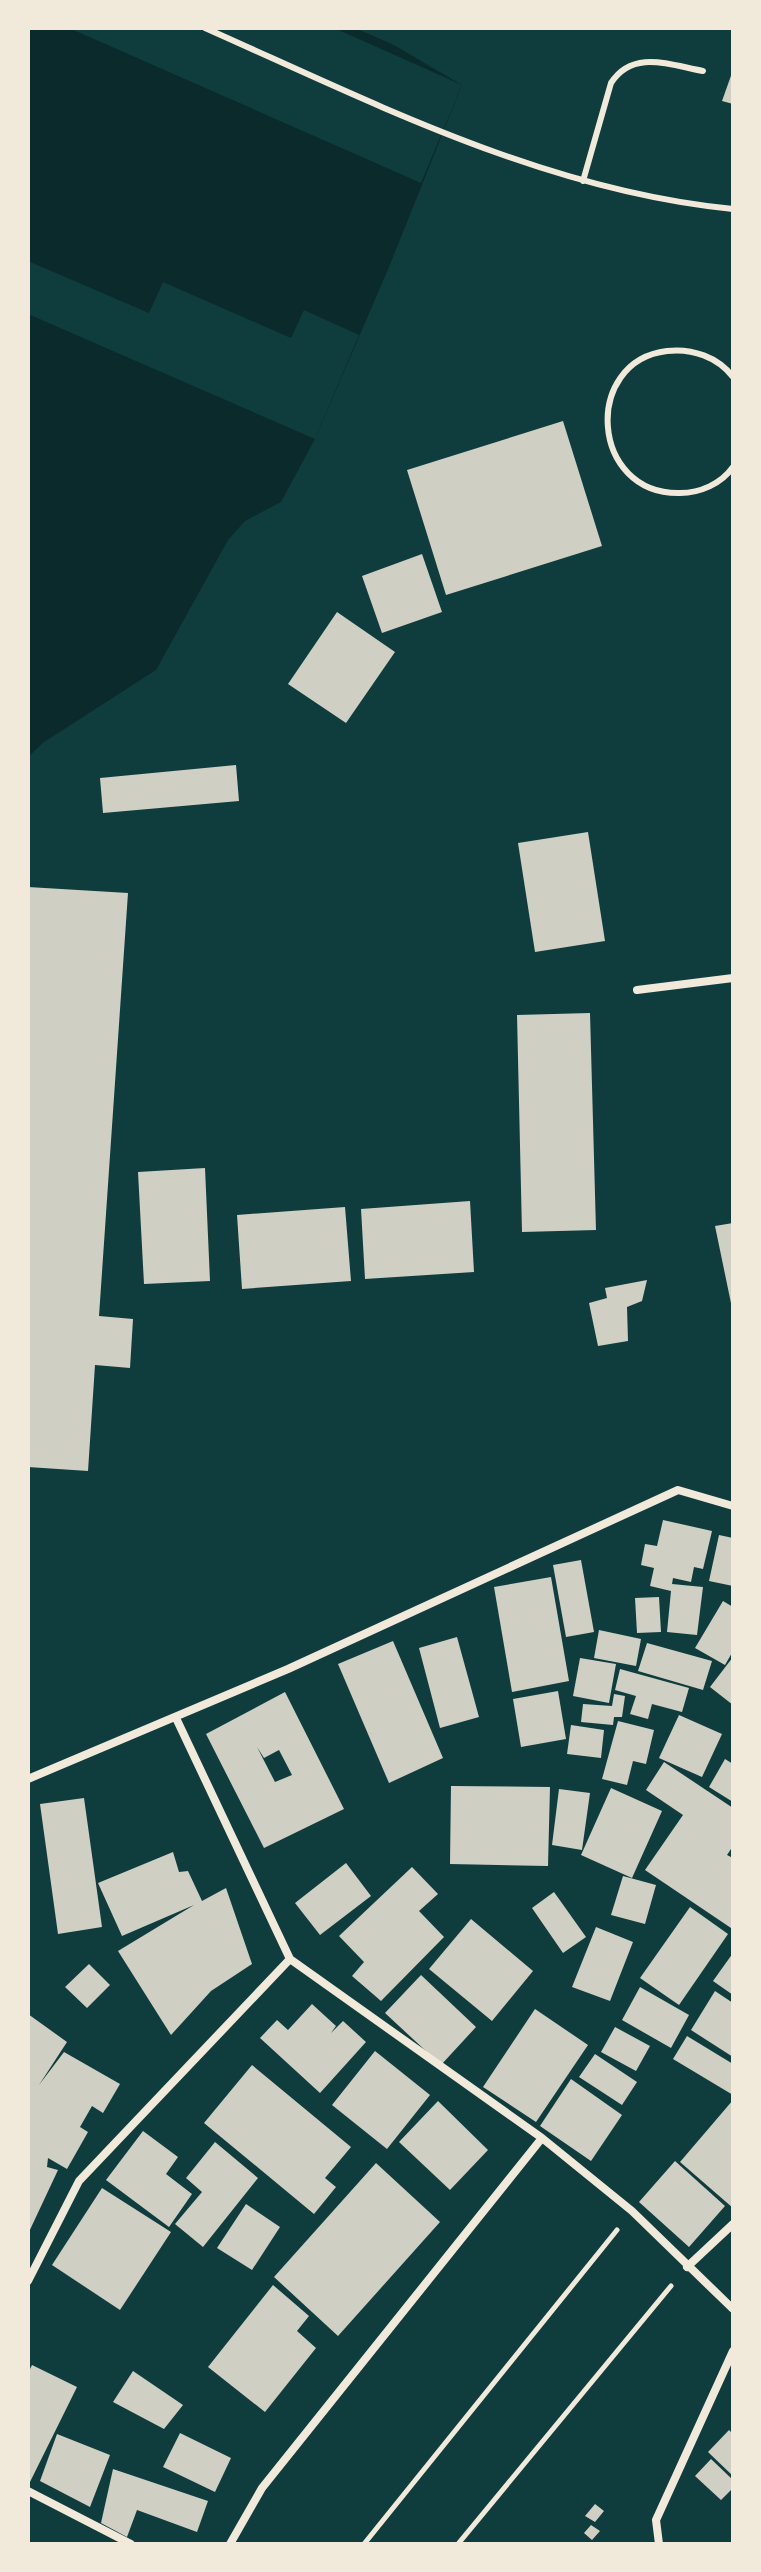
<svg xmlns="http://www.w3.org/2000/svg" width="761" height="2572" font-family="'Varela Round',sans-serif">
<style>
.water{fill:#0a2a2b}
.pier{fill:#0f3d3e}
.building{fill:#cfcfc3;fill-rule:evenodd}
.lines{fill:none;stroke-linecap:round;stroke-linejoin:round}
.path{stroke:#f1e9da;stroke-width:5}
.service{stroke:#f1e9da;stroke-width:6}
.minor{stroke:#f1e9da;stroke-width:8}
</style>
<rect width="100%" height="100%" fill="#0f3d3e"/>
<path class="water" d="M 28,28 L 355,28 L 394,45 L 462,85 L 389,267 L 315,439 L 281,502 L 245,521 L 228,540 L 156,670 L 44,742 L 28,757 Z"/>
<path class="pier" d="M 69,28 L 334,28 L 462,85 L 421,183 Z
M 28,261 L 149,313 L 163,282 L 291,338 L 304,310 L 359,335 L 315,439 L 28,314 Z"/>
<path class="building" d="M 733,70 L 733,104 L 722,101 Z
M 563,421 L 602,546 L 446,595 L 407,470 Z
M 422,554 L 442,612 L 382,633 L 362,576 Z
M 337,612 L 395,652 L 346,723 L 288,684 Z
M 236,765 L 239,801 L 103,813 L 100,778 Z
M 588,832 L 605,941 L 535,952 L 518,843 Z
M 28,887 L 128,893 L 99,1316 L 133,1319 L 130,1368 L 95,1365 L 88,1471 L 28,1467 Z
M 590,1013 L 596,1230 L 522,1232 L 517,1015 Z
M 205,1168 L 210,1281 L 144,1284 L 138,1172 Z
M 470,1201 L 474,1272 L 365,1279 L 361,1209 Z
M 345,1207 L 351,1281 L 242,1289 L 237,1215 Z
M 733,1223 L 733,1308 L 732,1308 L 715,1226 Z
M 647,1280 L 642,1301 L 627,1307 L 628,1341 L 598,1346 L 589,1303 L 607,1298 L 605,1288 Z
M 663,1520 L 712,1531 L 703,1569 L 694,1567 L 691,1582 L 673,1578 L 672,1584 L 703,1587 L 697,1635 L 667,1632 L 671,1591 L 650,1586 L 654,1568 L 641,1565 L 645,1544 L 657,1546 Z
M 719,1535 L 733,1538 L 733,1586 L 709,1581 Z
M 581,1560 L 594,1632 L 566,1637 L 553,1565 Z
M 551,1577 L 569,1681 L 512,1692 L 494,1587 Z
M 659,1597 L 661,1632 L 637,1633 L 635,1598 Z
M 723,1601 L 733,1607 L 733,1651 L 725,1665 L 695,1648 Z
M 599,1630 L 641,1639 L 636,1666 L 594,1658 Z
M 457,1637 L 479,1717 L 440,1728 L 419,1648 Z
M 393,1641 L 443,1758 L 389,1783 L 338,1664 Z
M 647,1643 L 712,1661 L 703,1690 L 638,1671 Z
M 733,1657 L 733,1705 L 710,1687 Z
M 580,1658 L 616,1664 L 609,1703 L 573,1696 Z
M 620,1669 L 689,1688 L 682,1712 L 652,1704 L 648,1719 L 630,1714 L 636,1696 L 615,1690 Z
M 558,1691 L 566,1739 L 521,1747 L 513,1699 Z
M 285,1692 L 344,1809 L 264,1848 L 206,1734 ZM 257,1747 L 264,1758 L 279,1750 L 292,1775 L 275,1782 Z
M 614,1694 L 625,1696 L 622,1717 L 614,1717 L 613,1725 L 581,1722 L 583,1704 L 612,1706 Z
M 679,1715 L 722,1734 L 702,1777 L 659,1758 Z
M 618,1721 L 654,1730 L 646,1764 L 633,1761 L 627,1785 L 602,1779 Z
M 571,1725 L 604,1730 L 601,1758 L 567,1754 Z
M 725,1759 L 733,1764 L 733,1802 L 709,1787 Z
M 664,1762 L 733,1808 L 733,1846 L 727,1855 L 733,1858 L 731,1928 L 645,1870 L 683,1815 L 646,1790 Z
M 451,1786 L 550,1787 L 548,1866 L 450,1864 Z
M 611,1788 L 662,1811 L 632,1878 L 581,1855 Z
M 559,1789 L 590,1793 L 582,1850 L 552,1845 Z
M 84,1798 L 102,1927 L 58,1934 L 40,1804 Z
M 173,1852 L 179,1872 L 188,1871 L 202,1901 L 226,1888 L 252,1964 L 211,1991 L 171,2035 L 118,1951 L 194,1905 L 122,1936 L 98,1883 Z
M 346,1863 L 371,1896 L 320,1935 L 295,1903 Z
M 412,1867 L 438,1894 L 419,1911 L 444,1937 L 381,2001 L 352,1976 L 364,1962 L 339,1936 Z
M 623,1876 L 656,1885 L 645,1924 L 611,1915 Z
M 554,1892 L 586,1937 L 563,1953 L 532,1908 Z
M 690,1907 L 728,1934 L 679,2005 L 640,1978 Z
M 471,1919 L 533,1971 L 492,2021 L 429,1969 Z
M 596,1927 L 633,1942 L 610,2001 L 572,1987 Z
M 733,1953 L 733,1995 L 713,1981 Z
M 89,1964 L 110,1985 L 87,2008 L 65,1987 Z
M 421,1975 L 476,2027 L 441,2065 L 385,2013 Z
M 640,1987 L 689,2015 L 671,2048 L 622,2020 Z
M 715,1991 L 733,2003 L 733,2057 L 691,2030 Z
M 312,2004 L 336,2026 L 331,2033 L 343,2021 L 366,2042 L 320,2093 L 260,2038 L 277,2020 L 288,2030 Z
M 535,2009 L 588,2045 L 536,2122 L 483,2087 Z
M 28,2014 L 67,2042 L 39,2085 L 64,2052 L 120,2084 L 103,2113 L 92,2106 L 80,2127 L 88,2132 L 67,2169 L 48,2158 L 47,2167 L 58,2170 L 28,2234 Z
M 615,2027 L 650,2046 L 636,2071 L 601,2052 Z
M 687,2036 L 733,2064 L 733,2095 L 673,2059 Z
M 375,2051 L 430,2095 L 387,2149 L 332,2105 Z
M 595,2054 L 637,2082 L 622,2105 L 579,2077 Z
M 252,2065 L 351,2147 L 325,2178 L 336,2187 L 314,2214 L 204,2123 Z
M 571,2079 L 622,2115 L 591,2161 L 540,2126 Z
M 733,2100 L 733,2208 L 680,2162 Z
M 438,2101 L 488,2150 L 450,2190 L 399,2142 Z
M 143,2131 L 178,2157 L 166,2174 L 192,2194 L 169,2227 L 106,2180 Z
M 215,2142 L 258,2178 L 203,2247 L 175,2224 L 202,2192 L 186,2178 Z
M 675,2161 L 725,2206 L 689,2247 L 639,2202 Z
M 376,2163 L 440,2222 L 338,2336 L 274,2277 Z
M 102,2188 L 171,2232 L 120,2310 L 52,2265 Z
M 246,2204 L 280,2227 L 252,2270 L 217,2248 Z
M 273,2285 L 309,2316 L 297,2331 L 316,2348 L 265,2412 L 208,2367 Z
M 32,2365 L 77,2387 L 28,2486 L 28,2373 Z
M 133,2371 L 183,2405 L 164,2429 L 113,2402 Z
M 729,2430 L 733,2434 L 733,2476 L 708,2452 Z
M 180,2433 L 231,2458 L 215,2492 L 163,2467 Z
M 57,2434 L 110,2455 L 90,2507 L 40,2481 Z
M 711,2459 L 733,2480 L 733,2488 L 721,2500 L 695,2476 Z
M 113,2469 L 208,2501 L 197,2532 L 137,2510 L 127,2537 L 101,2523 Z
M 595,2504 L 604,2511 L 595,2522 L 585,2516 Z
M 591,2525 L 600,2531 L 592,2540 L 584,2533 Z"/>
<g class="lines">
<path class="path" d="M 364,2544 L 617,2230
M 458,2544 L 671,2286"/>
<path class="service" d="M 205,28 C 374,103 546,191 733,209
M 583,181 L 611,83 C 633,49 670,65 703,71
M 733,377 C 718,357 692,348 667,351 C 582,361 590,495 680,493 C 700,493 721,484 733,467"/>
<path class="minor" d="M 637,990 L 733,978
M 176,1718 L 290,1959 L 542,2138 L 632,2211 L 733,2309
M 28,1779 L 288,1669 L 678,1490 L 733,1506
M 687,2267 L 733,2224
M 28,2281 L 79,2181 L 290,1959
M 28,2491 L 131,2544
M 230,2544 L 262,2488 L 542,2138
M 659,2544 L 656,2520 L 733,2351"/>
</g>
<rect width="761" height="2572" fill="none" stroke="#f1e9da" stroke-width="60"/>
</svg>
